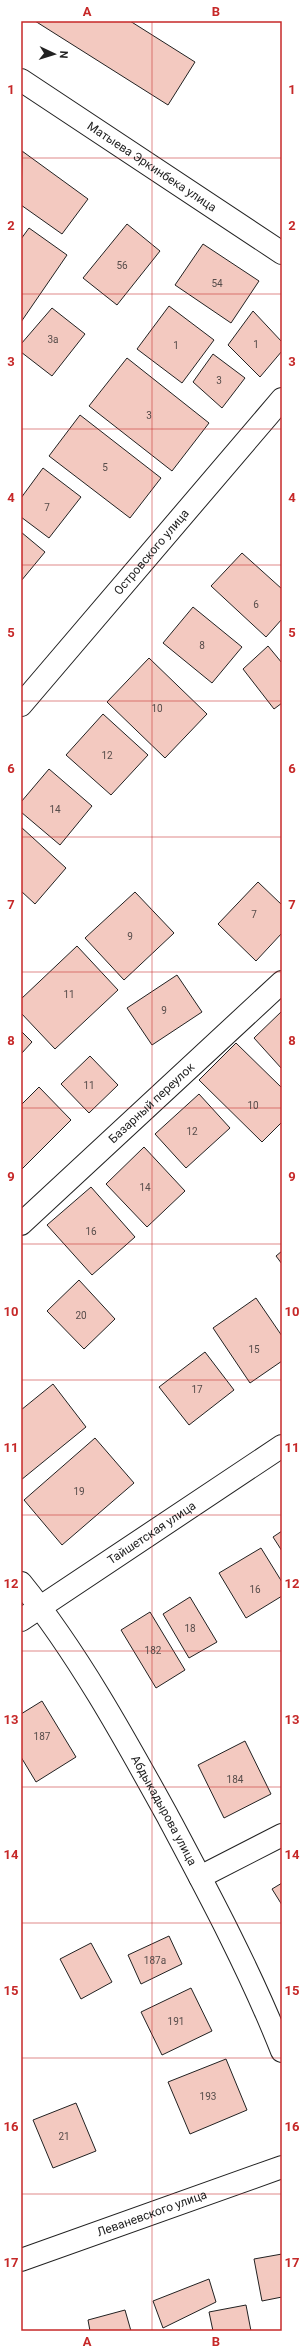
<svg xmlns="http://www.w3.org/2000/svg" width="303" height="2352" font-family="Roboto,sans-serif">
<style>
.building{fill:#f3c9c0;stroke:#222}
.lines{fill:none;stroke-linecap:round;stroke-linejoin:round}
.minor-casing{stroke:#222;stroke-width:24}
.minor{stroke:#fff;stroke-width:22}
.grid{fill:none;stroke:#c62828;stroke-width:1;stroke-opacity:0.55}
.labels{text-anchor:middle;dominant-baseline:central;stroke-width:3;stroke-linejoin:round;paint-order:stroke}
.number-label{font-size:10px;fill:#564c4a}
.street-label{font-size:12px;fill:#222;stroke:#fff}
.neatline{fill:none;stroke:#c62828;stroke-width:1.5}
.grid-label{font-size:13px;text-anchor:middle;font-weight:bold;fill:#c62828}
</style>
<rect width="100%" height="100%" fill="#fff"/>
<path class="building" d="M 35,21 L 130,21 L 195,62 L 168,105 Z
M 22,151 L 88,199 L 62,234 L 21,205 Z
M 127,224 L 160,251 L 117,305 L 83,278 Z
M 29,228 L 67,255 L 21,322 L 21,239 Z
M 203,244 L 259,281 L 231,323 L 175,285 Z
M 169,306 L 214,340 L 182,383 L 137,349 Z
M 52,308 L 85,334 L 52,376 L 21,352 L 21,344 Z
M 253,311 L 282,342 L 282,351 L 260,377 L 228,345 Z
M 213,354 L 245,378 L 222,408 L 193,382 Z
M 127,358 L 209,423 L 172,471 L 89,406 Z
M 80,415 L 161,478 L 130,518 L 49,456 Z
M 43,468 L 81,497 L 49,538 L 21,517 L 21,498 Z
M 21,532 L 45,552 L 21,581 Z
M 242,553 L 282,589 L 282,619 L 266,637 L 211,586 Z
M 193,607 L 242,647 L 212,683 L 163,643 Z
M 268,646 L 282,663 L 282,703 L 274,709 L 243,669 Z
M 149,658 L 207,714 L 165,758 L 107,702 Z
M 103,714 L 148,755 L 111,795 L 66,755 Z
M 49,769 L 92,806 L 60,845 L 21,812 L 21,802 Z
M 21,827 L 66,868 L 35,904 L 21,891 Z
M 258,882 L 282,905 L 282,933 L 256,961 L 218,924 Z
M 135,892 L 174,933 L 124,980 L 85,938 Z
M 77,946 L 118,990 L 55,1049 L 21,1013 L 21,999 Z
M 177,975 L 202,1012 L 152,1045 L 127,1008 Z
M 282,1011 L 282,1069 L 254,1038 Z
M 21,1031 L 32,1042 L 21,1054 Z
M 236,1043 L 282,1088 L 282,1122 L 262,1142 L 199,1080 Z
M 90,1056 L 118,1085 L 89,1113 L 61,1084 Z
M 39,1087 L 71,1120 L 21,1170 L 21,1105 Z
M 199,1094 L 230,1128 L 186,1168 L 155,1134 Z
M 144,1147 L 185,1191 L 147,1227 L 106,1184 Z
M 91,1187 L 135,1237 L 92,1275 L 47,1225 Z
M 282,1251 L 282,1264 L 276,1256 Z
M 79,1280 L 115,1319 L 84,1349 L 47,1311 Z
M 256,1298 L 282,1336 L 282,1361 L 250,1383 L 213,1328 Z
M 205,1352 L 234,1390 L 189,1425 L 159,1387 Z
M 53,1384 L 86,1427 L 21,1480 L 21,1410 Z
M 95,1438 L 134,1483 L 62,1545 L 24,1500 Z
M 282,1531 L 282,1551 L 273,1537 Z
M 261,1548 L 282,1582 L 282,1596 L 246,1618 L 219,1573 Z
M 190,1597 L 217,1642 L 189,1658 L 163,1614 Z
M 150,1612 L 185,1670 L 156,1688 L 121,1630 Z
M 42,1701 L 76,1757 L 36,1782 L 21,1757 L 21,1714 Z
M 245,1741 L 271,1794 L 224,1818 L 198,1765 Z
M 282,1883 L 282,1905 L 272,1889 Z
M 169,1936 L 182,1964 L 141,1984 L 128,1955 Z
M 91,1943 L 112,1982 L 81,1999 L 60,1959 Z
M 191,1988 L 212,2031 L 162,2055 L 141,2012 Z
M 226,2059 L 247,2110 L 190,2134 L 168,2082 Z
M 76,2103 L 96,2151 L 53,2168 L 33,2120 Z
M 282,2254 L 282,2297 L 262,2301 L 254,2259 Z
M 209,2279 L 216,2302 L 163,2328 L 153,2301 Z
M 246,2305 L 251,2331 L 213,2331 L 209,2312 Z
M 125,2310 L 131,2331 L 90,2331 L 88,2320 Z"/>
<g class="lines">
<defs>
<g id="minor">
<path id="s1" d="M 21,80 L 282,253"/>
<path id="s2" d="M 21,705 L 282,399"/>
<path id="s3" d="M 21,1224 L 282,982"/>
<path id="s4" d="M 21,1583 C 77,1652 124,1737 167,1815 C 208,1892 250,1970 282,2051"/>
<path id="s5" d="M 21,1620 L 282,1446"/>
<path d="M 200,1877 L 282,1835"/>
<path id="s6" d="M 21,2260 L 282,2167"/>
</g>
</defs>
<use href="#minor" class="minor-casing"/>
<use href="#minor" class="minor"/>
</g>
<path class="grid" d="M 152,21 L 152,2331M 21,158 L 282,158M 21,294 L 282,294M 21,429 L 282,429M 21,565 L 282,565M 21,701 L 282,701M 21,837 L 282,837M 21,972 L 282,972M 21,1108 L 282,1108M 21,1244 L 282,1244M 21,1380 L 282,1380M 21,1515 L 282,1515M 21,1651 L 282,1651M 21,1787 L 282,1787M 21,1923 L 282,1923M 21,2058 L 282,2058M 21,2194 L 282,2194"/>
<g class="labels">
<g class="number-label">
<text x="122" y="265">56</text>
<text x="217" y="283">54</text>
<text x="53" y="339">3a</text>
<text x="256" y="344">1</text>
<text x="176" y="345">1</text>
<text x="219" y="380">3</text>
<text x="149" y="415">3</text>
<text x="105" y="467">5</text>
<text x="47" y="507">7</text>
<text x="256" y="604">6</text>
<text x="202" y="645">8</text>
<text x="157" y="708">10</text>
<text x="107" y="755">12</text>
<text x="55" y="809">14</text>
<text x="254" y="914">7</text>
<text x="130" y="936">9</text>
<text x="69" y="994">11</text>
<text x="164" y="1010">9</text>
<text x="89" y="1085">11</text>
<text x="253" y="1105">10</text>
<text x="192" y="1131">12</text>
<text x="145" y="1187">14</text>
<text x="91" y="1231">16</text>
<text x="81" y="1315">20</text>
<text x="254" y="1349">15</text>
<text x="197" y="1389">17</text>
<text x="79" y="1491">19</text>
<text x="255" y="1589">16</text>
<text x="190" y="1628">18</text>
<text x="153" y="1650">182</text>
<text x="42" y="1736">187</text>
<text x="235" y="1779">184</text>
<text x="155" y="1960">187а</text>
<text x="176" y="2021">191</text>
<text x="208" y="2096">193</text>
<text x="64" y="2136">21</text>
</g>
<g class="street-label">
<text stroke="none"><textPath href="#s1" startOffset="157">Матыева Эркинбека улица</textPath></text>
<text stroke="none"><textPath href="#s2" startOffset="201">Островского улица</textPath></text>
<text stroke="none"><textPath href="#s3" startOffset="178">Базарный переулок</textPath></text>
<text stroke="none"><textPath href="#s5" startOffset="157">Тайшетская улица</textPath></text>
<text stroke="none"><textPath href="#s4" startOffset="269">Абдыкадырова улица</textPath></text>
<text stroke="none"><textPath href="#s6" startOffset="139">Леваневского улица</textPath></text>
</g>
</g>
<rect width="303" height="2352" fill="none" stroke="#ffffff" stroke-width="44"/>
<g transform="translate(54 54) rotate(94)" stroke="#ffffff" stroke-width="3" paint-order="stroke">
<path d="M0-3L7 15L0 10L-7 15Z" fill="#222222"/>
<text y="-6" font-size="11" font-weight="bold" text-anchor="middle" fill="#222222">N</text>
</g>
<rect x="22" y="22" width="259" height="2308" class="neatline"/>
<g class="grid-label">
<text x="87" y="16">A</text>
<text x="216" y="16">B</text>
<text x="11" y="94">1</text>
<text x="292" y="94">1</text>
<text x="11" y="230">2</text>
<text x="292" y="230">2</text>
<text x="11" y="366">3</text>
<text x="292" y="366">3</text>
<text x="11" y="502">4</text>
<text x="292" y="502">4</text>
<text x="11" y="637">5</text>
<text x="292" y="637">5</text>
<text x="11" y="773">6</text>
<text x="292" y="773">6</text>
<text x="11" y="909">7</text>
<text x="292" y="909">7</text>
<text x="11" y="1045">8</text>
<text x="292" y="1045">8</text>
<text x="11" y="1181">9</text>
<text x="292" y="1181">9</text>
<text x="11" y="1316">10</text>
<text x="292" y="1316">10</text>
<text x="11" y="1452">11</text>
<text x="292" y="1452">11</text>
<text x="11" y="1588">12</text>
<text x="292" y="1588">12</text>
<text x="11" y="1724">13</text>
<text x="292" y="1724">13</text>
<text x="11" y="1859">14</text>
<text x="292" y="1859">14</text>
<text x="11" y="1995">15</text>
<text x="292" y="1995">15</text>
<text x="11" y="2131">16</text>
<text x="292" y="2131">16</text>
<text x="11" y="2267">17</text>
<text x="292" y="2267">17</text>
<text x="87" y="2346">A</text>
<text x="216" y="2346">B</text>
</g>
</svg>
